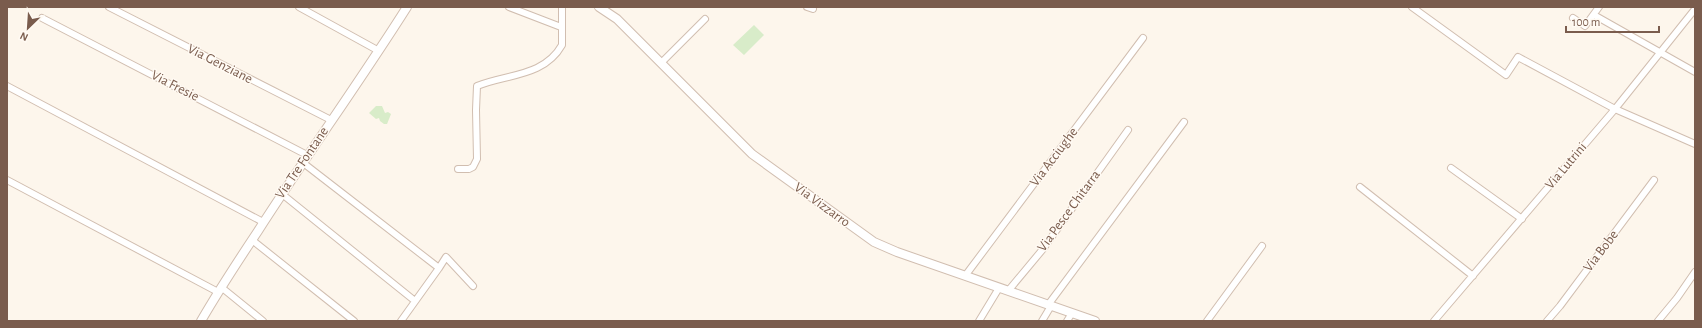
<svg xmlns="http://www.w3.org/2000/svg" width="1702" height="328" font-family="'Alegreya Sans',sans-serif">
<style>
.green{fill:#d8ecc9}
.lines{fill:none;stroke-linecap:round;stroke-linejoin:round}
.minor-casing{stroke:#d1beb0;stroke-width:8}
.tertiary-casing{stroke:#d1beb0;stroke-width:10}
.minor{stroke:#fff;stroke-width:6}
.tertiary{stroke:#fff;stroke-width:8}
.labels{text-anchor:middle;dominant-baseline:central;stroke-width:3;stroke-linejoin:round;paint-order:stroke}
.street-label{font-size:14px;fill:#7a5c4d;stroke:#fffaf3}
</style>
<rect width="100%" height="100%" fill="#fdf6ec"/>
<path class="green" d="M 754,25 L 764,35 L 744,55 L 733,45 Z
M 376,106 L 382,106 L 385,113 L 388,112 L 391,114 L 387,124 L 384,124 L 380,121 L 379,118 L 376,119 L 369,113 Z"/>
<g class="lines">
<defs>
<path id="minor" d="M 109,7 L 331,120
M 299,7 L 379,51
M 509,7 L 561,27
M 807,7 L 813,9
M 1412,7 L 1506,75 L 1518,57 L 1615,109 L 1695,144
M 1594,15 L 1695,72
M 42,18 L 307,155
M 1573,18 L 1585,26 L 1599,7
M 661,63 L 705,19
M 7,86 L 263,222
M 302,162 L 439,268 L 446,257 L 473,286
M 1451,168 L 1522,219
M 458,169 L 469,169 L 473,167 L 477,159 L 476,110 L 477,86 C 506,74 544,77 562,45 L 562,7
M 7,180 L 218,292
M 1360,187 L 1473,276
M 282,194 L 415,301
M 252,240 L 354,321
M 965,276 L 1143,38
M 221,287 L 263,321
M 1008,291 L 1043,249 L 1128,130
M 1048,305 L 1184,122
M 401,321 L 439,268
M 979,321 L 999,288
M 1042,321 L 1051,306
M 1067,321 L 1072,313
M 1207,321 L 1262,246
M 1434,321 L 1615,109 L 1695,9
M 1547,321 L 1560,306 L 1654,180
M 1658,321 L 1677,298 L 1695,272"/>
<path id="tertiary" d="M 599,7 L 617,19 L 752,154 L 874,242 L 897,252 L 1095,321
M 201,321 C 219,290 238,261 258,231 C 306,156 359,83 407,7"/>
</defs>
<use href="#minor" class="minor-casing"/>
<use href="#tertiary" class="tertiary-casing"/>
<use href="#minor" class="minor"/>
<use href="#tertiary" class="tertiary"/>
</g>
<g class="labels">
<g class="street-label">
<text transform="translate(220 64) rotate(27)">Via Genziane</text>
<text transform="translate(175 86) rotate(27)">Via Fresie</text>
<text transform="translate(1054 157) rotate(-53)">Via Acciughe</text>
<text transform="translate(302 163) rotate(-56)">Via Tre Fontane</text>
<text transform="translate(1566 166) rotate(-50)">Via Lutrini</text>
<text transform="translate(822 205) rotate(36)">Via Vizzarro</text>
<text transform="translate(1069 211) rotate(-54)">Via Pesce Chitarra</text>
<text transform="translate(1601 251) rotate(-53)">Via Bobe</text>
</g>
</g>
<rect width="1702" height="328" fill="none" stroke="#7a5c4d" stroke-width="16"/>
<g transform="translate(28 28) rotate(205)" stroke="#fffaf3" stroke-width="3" paint-order="stroke">
<path d="M0-3L7 15L0 10L-7 15Z" fill="#7a5c4d"/>
<text y="-6" font-size="11" font-weight="bold" text-anchor="middle" fill="#7a5c4d">N</text>
</g>
<path d="M1566 26v6h93v-6" fill="none" stroke="#7a5c4d" stroke-width="2"/>
<text x="1572" y="26" font-size="12" fill="#7a5c4d" stroke="#fffaf3" stroke-width="3" paint-order="stroke">100 m</text>
</svg>
